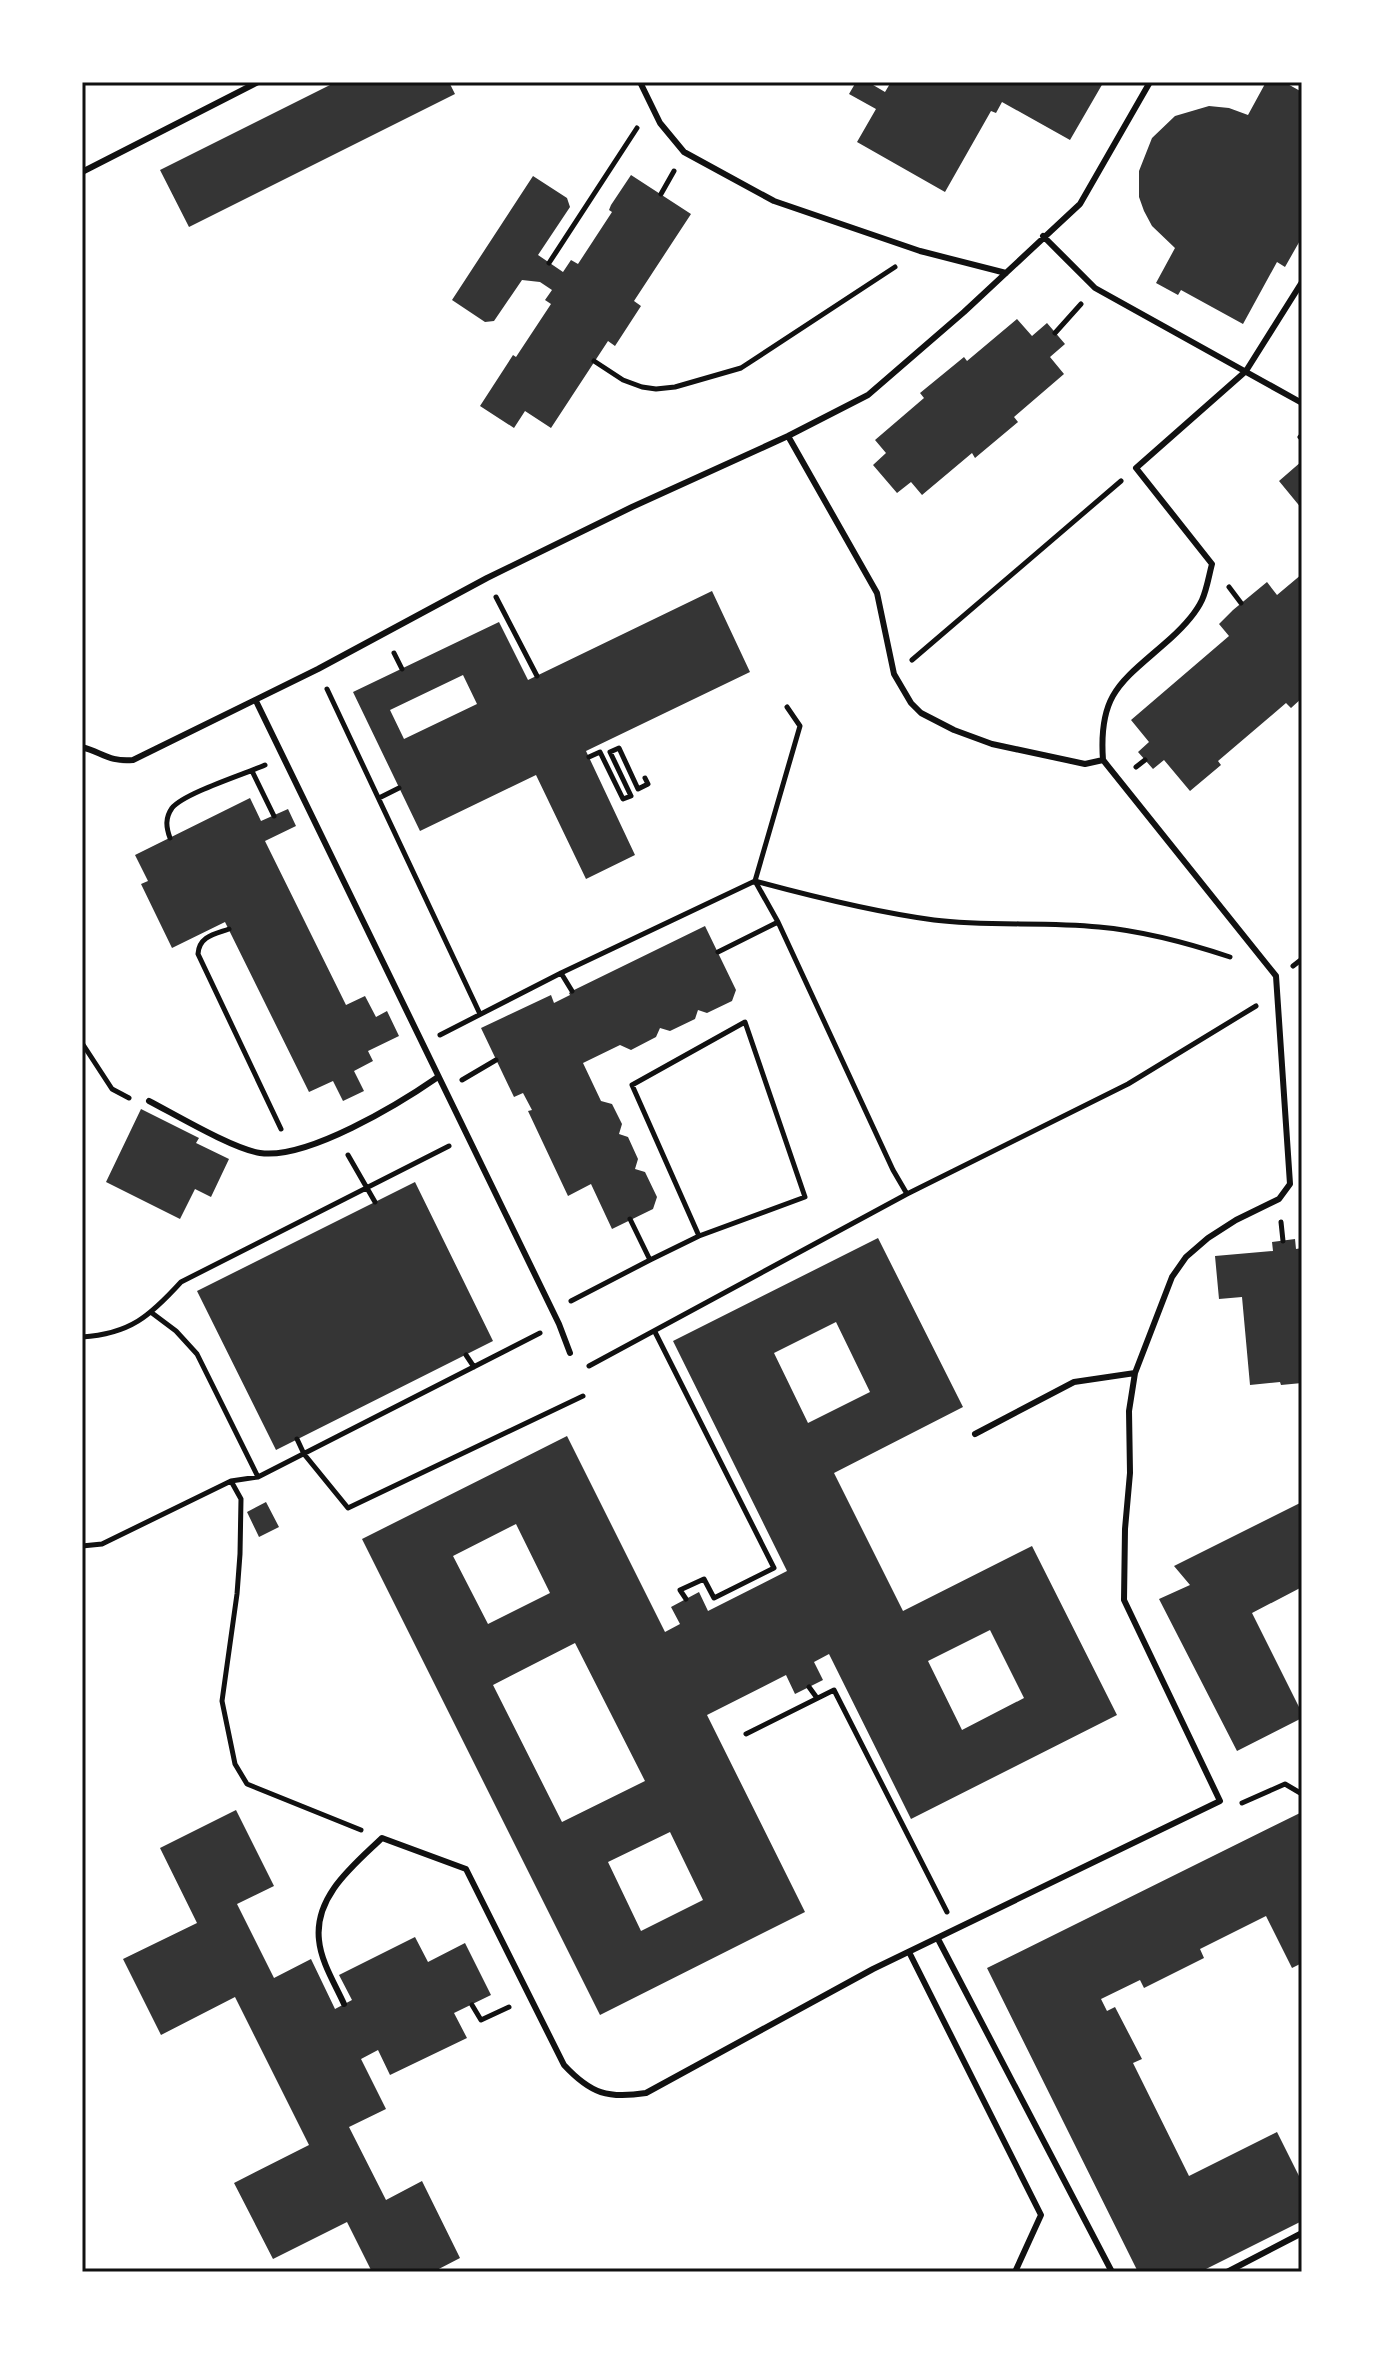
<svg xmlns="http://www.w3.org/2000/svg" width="1384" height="2354" font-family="'Crimson Pro',serif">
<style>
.building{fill:#353535;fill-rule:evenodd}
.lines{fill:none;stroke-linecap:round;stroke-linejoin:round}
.path{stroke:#111;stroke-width:5}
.service{stroke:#111;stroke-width:6}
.neatline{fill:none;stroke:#111;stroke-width:3}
</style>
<rect width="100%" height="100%" fill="#fff"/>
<path class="building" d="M 336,82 L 449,82 L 455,94 L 189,227 L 160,170 Z
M 856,82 L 868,82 L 885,92 L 891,82 L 1103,83 L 1070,140 L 1002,102 L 996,113 L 991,111 L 945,192 L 857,142 L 876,109 L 849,94 Z
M 1266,82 L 1284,82 L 1302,92 L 1302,237 L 1285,267 L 1277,262 L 1243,324 L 1181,290 L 1178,295 L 1156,283 L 1175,248 L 1152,226 L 1144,211 L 1139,197 L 1139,171 L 1152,138 L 1175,116 L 1209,106 L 1229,108 L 1248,115 Z
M 631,175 L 691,214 L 634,301 L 641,306 L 615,346 L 608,341 L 551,428 L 525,411 L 514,428 L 480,406 L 513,355 L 516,357 L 551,304 L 545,300 L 552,290 L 540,282 L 522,280 L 494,321 L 485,322 L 452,300 L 533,176 L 567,198 L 570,207 L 538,255 L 563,272 L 571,260 L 578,264 L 612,212 L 609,210 L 611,205 Z
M 1017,319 L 1032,336 L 1047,323 L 1065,344 L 1050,357 L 1064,374 L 1014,417 L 1018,422 L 975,458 L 972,453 L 922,495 L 911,482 L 897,493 L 873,465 L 886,453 L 875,440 L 924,398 L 920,393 L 964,357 L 967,361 Z
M 1302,461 L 1302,509 L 1279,481 Z
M 1302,574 L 1302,698 L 1291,708 L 1286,703 L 1218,761 L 1221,765 L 1190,791 L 1164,760 L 1153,769 L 1138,752 L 1149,742 L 1131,720 L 1229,636 L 1219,624 L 1233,610 L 1267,582 L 1277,595 Z
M 712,591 L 750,672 L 586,751 L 635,855 L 586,879 L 536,775 L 420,831 L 353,692 L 499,622 L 528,680 ZM 463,675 L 477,704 L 404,739 L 390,710 Z
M 250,798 L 261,821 L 288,809 L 296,826 L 265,841 L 346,1005 L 365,996 L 376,1017 L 387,1011 L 399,1036 L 368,1051 L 373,1061 L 354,1071 L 364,1091 L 343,1101 L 333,1081 L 309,1092 L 225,922 L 172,948 L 141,884 L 148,881 L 135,855 Z
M 705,926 L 736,990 L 732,1001 L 707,1013 L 698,1010 L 695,1019 L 670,1031 L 660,1028 L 656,1037 L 631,1050 L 620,1045 L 583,1063 L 601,1101 L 612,1104 L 622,1124 L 619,1134 L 628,1137 L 638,1159 L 635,1169 L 645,1172 L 657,1197 L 653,1209 L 612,1229 L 591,1184 L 568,1196 L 528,1111 L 532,1110 L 523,1093 L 514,1097 L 481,1028 L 551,995 L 554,1003 L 570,995 L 569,993 L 572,991 Z
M 141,1109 L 199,1138 L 196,1143 L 229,1159 L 211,1197 L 195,1189 L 180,1219 L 106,1182 Z
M 415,1182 L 493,1341 L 276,1450 L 197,1291 Z
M 878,1238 L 963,1407 L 834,1473 L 903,1611 L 1032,1546 L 1117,1715 L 911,1819 L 829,1654 L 814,1662 L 823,1680 L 795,1694 L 786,1675 L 707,1715 L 805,1912 L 600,2015 L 362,1539 L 567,1436 L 665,1632 L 680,1624 L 671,1607 L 699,1592 L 708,1611 L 787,1571 L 673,1341 ZM 836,1322 L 870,1392 L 808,1423 L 774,1353 ZM 516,1524 L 550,1593 L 488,1624 L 453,1556 ZM 990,1630 L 1024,1698 L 962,1730 L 928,1661 ZM 575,1643 L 645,1781 L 562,1822 L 493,1685 ZM 670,1832 L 703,1900 L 641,1931 L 608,1862 Z
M 1295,1239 L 1296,1249 L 1302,1248 L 1302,1383 L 1281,1385 L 1280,1382 L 1250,1385 L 1242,1297 L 1219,1299 L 1215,1256 L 1273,1251 L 1272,1242 Z
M 266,1502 L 279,1527 L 259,1537 L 247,1512 Z
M 1302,1502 L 1302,1587 L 1252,1613 L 1302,1713 L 1302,1718 L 1237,1751 L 1159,1599 L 1190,1585 L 1174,1566 Z
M 236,1810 L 274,1886 L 237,1904 L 274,1978 L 311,1959 L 335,2009 L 352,2000 L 339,1975 L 415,1937 L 428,1962 L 465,1943 L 491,1995 L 454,2013 L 467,2038 L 390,2075 L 378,2050 L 361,2059 L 386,2109 L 349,2127 L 386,2200 L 422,2181 L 460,2258 L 433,2272 L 372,2272 L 347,2222 L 273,2259 L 234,2183 L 309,2145 L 235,1997 L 161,2035 L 123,1959 L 197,1923 L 160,1848 Z
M 1302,1812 L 1302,1963 L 1292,1968 L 1266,1916 L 1200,1949 L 1204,1958 L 1144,1988 L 1140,1980 L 1101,1999 L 1107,2011 L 1115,2007 L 1142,2059 L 1133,2063 L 1189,2176 L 1277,2132 L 1300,2178 L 1302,2177 L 1302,2221 L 1200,2272 L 1138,2272 L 987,1968 Z"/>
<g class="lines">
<path class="path" d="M 661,194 L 674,171
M 549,263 L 637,128
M 1055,333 L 1081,304
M 594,361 L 623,380 L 642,387 L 656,389 L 675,387 L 741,368 L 895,267
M 1302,435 L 1300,437 L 1302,439
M 1229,587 L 1241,603
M 496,597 L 537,676
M 394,653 L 402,669
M 912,660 L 1121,481
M 327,689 L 480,1014
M 787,707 L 800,726 L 755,881 C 814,897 874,912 934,920 C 989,927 1044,921 1099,927 C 1143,931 1188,943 1230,957
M 589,757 L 600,752 L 623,799 L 631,796 L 610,752 L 619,748 L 638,789 L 648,784 L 645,778
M 1136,767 L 1145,760
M 252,771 L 274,816
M 379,798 L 399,788
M 170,838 C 166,827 165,818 172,808 C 184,793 245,774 265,765
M 229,929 C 215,934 199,936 198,954 L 281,1129
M 718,952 L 778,922
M 1293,966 L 1302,959
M 561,973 L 572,991
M 440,1035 L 561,973 L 755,881 L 778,922 L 893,1170 L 907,1194
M 82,1043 L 112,1089 L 129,1098
M 462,1080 L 496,1060
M 348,1155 L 375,1202
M 630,1219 L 650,1260 L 699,1236 L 805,1197 L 745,1022 L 632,1085 L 699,1236
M 1281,1222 L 1283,1241
M 571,1301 L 650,1260
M 152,1313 L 176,1331 L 197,1354 L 258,1477
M 655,1332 L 774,1568 L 714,1598 L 704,1579 L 680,1590 L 686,1599
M 82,1337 C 130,1334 150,1316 181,1282 L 449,1146
M 466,1355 L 474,1367
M 589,1366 L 907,1194 L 1128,1084 L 1256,1006
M 297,1439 L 304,1454 L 348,1508 L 583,1396
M 231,1481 L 241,1499 L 240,1554 L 237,1594 L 222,1701 L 235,1764 L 247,1784 L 361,1830
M 82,1546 L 102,1544 L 231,1481 L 258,1477 L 540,1333
M 809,1687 L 817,1698
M 746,1734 L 834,1690 L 947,1912
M 1242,1803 L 1285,1784 L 1302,1794
M 472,2005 L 481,2020 L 509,2007"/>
<path class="service" d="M 640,82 L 660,123 L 684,152 L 774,201 L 920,251 L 1006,273
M 82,172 L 258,82
M 1043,236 L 1095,288 L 1302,403
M 788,436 L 877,593 L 894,674 L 911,703 L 921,713 L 954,730 L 992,744 L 1085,764 L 1103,760
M 256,701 L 559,1324 L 570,1353
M 82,747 C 103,753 109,762 133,760 L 318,669 L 487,578 L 632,507 L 788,436 L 868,395 L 964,312 L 1080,204 L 1150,82
M 149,1101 C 176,1115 233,1149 260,1153 C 307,1160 399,1104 438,1077
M 975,1434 L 1074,1382 L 1135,1373
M 938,1939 L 1112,2272
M 909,1952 L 1041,2215 L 1015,2272
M 344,2004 C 335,1984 321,1962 319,1940 C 314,1896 354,1865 382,1838 L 466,1869 L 564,2065 C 591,2094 608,2099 646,2093 L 873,1969 L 1220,1801 L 1124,1600 L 1125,1529 L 1130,1473 L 1129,1411 L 1135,1373 L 1172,1277 L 1186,1257 L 1208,1238 L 1236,1220 L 1279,1199 L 1290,1184 L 1276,976 L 1103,760 C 1098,691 1123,681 1171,638 C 1183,627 1195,615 1202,600 C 1207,589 1209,575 1212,564 L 1136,468 L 1246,371 L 1302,282
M 1227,2272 L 1302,2233"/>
</g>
<rect width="1384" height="2354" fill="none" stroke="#ffffff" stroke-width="168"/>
<rect x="84" y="84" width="1216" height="2186" class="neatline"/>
</svg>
